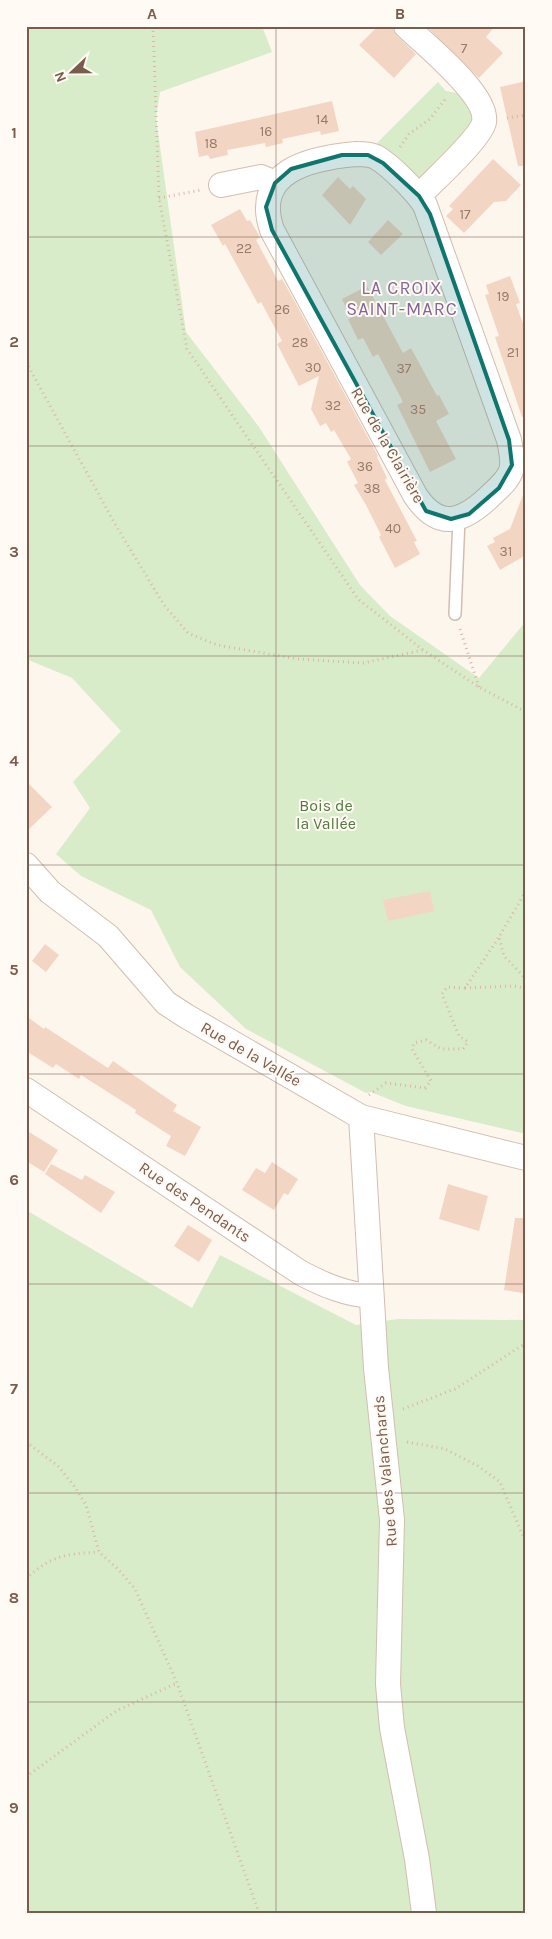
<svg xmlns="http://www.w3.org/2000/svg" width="552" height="1939" font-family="Karla,sans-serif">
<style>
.green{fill:#d8ecc9}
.building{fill:#f3d5c3}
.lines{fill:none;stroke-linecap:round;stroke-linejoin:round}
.service-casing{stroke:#d1beb0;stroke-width:14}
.minor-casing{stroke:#d1beb0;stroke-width:26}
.path{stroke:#d9b8a5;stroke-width:3;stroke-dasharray:1 4;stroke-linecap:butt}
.service{stroke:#fff;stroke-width:11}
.minor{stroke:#fff;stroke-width:24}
.marked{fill:#0f766e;fill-opacity:0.2;stroke:#0f766e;stroke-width:4;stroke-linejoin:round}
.grid{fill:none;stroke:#7a5c4d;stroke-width:1;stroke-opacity:0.55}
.labels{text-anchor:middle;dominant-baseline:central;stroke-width:4;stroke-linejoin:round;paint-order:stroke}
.number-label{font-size:14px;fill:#987a6a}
.street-label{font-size:16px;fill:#7a5c4d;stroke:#fffaf3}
.park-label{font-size:16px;fill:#537a41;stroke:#fffaf3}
.neighbourhood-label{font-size:18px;letter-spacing:1px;fill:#846695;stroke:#fffaf3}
.neatline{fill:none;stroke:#7a5c4d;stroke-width:2}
.grid-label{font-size:16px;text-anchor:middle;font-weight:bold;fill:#7a5c4d}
</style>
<rect width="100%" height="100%" fill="#fdf6ec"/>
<path class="green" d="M 26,26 L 262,26 L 272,52 L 160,92 L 156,118 L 186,332 L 259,427 L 360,585 L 390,616 L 479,678 L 526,621 L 526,1134 L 406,1106 L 371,1092 L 366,1093 L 246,1029 L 180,967 L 151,910 L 81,876 L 56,854 L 90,808 L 73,782 L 121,731 L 72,678 L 26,659 Z
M 438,82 L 446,91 L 462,94 L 472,106 L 473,127 L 427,175 L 417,179 L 373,147 Z
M 26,1210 L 192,1308 L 220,1255 L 356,1325 L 398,1319 L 526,1320 L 526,1913 L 26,1913 Z"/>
<path class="building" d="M 378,26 L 393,26 L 397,36 L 416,54 L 394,78 L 359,45 Z
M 426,26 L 495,26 L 486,37 L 503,53 L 479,78 Z
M 526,81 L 526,166 L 518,166 L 500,87 Z
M 332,101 L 339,131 L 321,135 L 320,131 L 282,139 L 283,143 L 266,147 L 265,143 L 227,150 L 228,155 L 210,159 L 208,155 L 199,157 L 195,132 Z
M 493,159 L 521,185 L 506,201 L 494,202 L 464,233 L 446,216 L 453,209 L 449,206 Z
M 338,177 L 350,189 L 353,186 L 366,199 L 350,225 L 322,195 Z
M 240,209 L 247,221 L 250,220 L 260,237 L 256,240 L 270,266 L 278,281 L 282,279 L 294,300 L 378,456 L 377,457 L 387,478 L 385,480 L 417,541 L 414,542 L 420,554 L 395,568 L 379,537 L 381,535 L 366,505 L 354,485 L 358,483 L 347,462 L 351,459 L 334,430 L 331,432 L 326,423 L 320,426 L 311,409 L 319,376 L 299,386 L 277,344 L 282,341 L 261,302 L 258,304 L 225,244 L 223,246 L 211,225 Z
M 388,220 L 403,234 L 381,255 L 368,242 Z
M 510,276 L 520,303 L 516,304 L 526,332 L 526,416 L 522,417 L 495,337 L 499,336 L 485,295 L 489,294 L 486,285 Z
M 367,286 L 403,353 L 411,348 L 437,396 L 439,395 L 449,414 L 436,421 L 456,459 L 430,472 L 397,405 L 403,402 L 378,354 L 373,357 L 363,338 L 358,340 L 348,319 L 351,318 L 342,299 Z
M 524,492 L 526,555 L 500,570 L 487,546 L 495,542 L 493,538 L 510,529 Z
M 26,781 L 52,807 L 26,832 Z
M 430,891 L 434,911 L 388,921 L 383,900 Z
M 45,944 L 59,955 L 46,972 L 32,961 Z
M 26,1016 L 44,1029 L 45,1027 L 108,1068 L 113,1061 L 177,1105 L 173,1111 L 201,1127 L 185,1156 L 166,1146 L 171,1136 L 135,1113 L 136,1110 L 81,1075 L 79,1079 L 56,1064 L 53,1068 L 26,1051 Z
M 26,1130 L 58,1150 L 44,1172 L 26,1161 Z
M 272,1162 L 298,1179 L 288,1195 L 284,1193 L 274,1210 L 242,1190 L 256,1168 L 265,1173 Z
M 51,1164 L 82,1180 L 85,1175 L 115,1192 L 101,1213 L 45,1174 Z
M 448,1184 L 488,1196 L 479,1231 L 439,1219 Z
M 515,1218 L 526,1218 L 526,1278 L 523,1293 L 504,1290 Z
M 188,1225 L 212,1240 L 199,1262 L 174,1246 Z"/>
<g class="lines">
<defs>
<path id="service" d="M 455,614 L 459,518"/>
<path id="minor" d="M 406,26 C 424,44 489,95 484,122 C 481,138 432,182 419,196
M 356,154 C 363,154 370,154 376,157 C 390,165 416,191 425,205 L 509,440 C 511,450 514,461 511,471 C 507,482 496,490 488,498 C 461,523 438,530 415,495 L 272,230 C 252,171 310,158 356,154 Z
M 221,185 L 261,177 L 275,183
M 26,865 L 50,892 L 108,936 L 166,1003 L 186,1016 L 361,1117 L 526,1158
M 26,1090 L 301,1273 C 324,1285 345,1294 371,1296
M 361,1117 L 376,1368 L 392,1520 L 388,1684 L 392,1728 L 417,1859 L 424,1913"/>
</defs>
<use href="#service" class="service-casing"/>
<use href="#minor" class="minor-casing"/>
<path class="path" d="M 153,26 L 159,198 L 187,349 L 358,599 L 423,650 L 479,687 L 526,712
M 507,118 L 526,115
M 400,147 L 409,134 L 430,119 L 447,97
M 159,198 L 201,190
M 26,362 L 115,524 L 164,605 L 188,633 L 217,645 L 298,659 L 363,663 L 423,650
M 460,629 L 479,687
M 526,891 L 499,937 L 504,956 L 526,979
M 465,988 L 513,986 L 526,988
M 369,1095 L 386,1083 L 425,1088 L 431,1081 L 412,1049 L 414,1043 L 426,1040 L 441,1049 L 463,1049 L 468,1042 L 459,1036 L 442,994 L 447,987 L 465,988 L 499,937
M 403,1409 L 455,1389 L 526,1343
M 26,1442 L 58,1466 L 74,1486 L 86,1505 L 99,1552 L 119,1570 L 135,1589 L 177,1683 L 259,1913
M 407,1442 L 445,1449 L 478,1466 L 500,1482 L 526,1543
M 26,1579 C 51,1555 66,1554 99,1552
M 26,1777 L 116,1711 L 177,1683"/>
<use href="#service" class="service"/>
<use href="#minor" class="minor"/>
</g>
<path class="marked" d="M 342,155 L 368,155 L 383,163 L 419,196 L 430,214 L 509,440 L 512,465 L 499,488 L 469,514 L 451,519 L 426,511 L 272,230 L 266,207 L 275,183 L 291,169 Z"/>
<path class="grid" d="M 276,26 L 276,1913M 26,237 L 526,237M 26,446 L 526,446M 26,656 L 526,656M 26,865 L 526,865M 26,1074 L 526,1074M 26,1284 L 526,1284M 26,1493 L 526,1493M 26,1702 L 526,1702"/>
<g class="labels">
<g class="number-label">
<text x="464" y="48">7</text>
<text x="322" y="119">14</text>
<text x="266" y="131">16</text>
<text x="211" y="143">18</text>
<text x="465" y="214">17</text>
<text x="244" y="248">22</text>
<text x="503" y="296">19</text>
<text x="282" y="309">26</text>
<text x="300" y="342">28</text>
<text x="513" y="352">21</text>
<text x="313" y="367">30</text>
<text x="404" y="368">37</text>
<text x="333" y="405">32</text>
<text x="418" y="409">35</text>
<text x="365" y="466">36</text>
<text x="372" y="488">38</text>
<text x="393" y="528">40</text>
<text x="506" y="551">31</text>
</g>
<g class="street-label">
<text transform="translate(388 445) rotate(60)">Rue de la Clairière</text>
<text transform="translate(251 1054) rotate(30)">Rue de la Vallée</text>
<text transform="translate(195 1202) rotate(34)">Rue des Pendants</text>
<text transform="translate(385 1471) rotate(-95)">Rue des Valanchards</text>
</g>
<g class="park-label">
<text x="326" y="805">Bois de<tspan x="326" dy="18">la Vallée</tspan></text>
</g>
<g class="neighbourhood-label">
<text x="402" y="288">LA CROIX<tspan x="402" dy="21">SAINT-MARC</tspan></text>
</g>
</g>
<rect width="552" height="1939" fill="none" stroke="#fffaf3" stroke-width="55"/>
<g transform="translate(72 72) rotate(248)" stroke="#fffaf3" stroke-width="4" paint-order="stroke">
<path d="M0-4L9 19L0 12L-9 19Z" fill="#7a5c4d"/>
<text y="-8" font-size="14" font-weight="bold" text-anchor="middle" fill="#7a5c4d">N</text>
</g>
<rect x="28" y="28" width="496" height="1884" class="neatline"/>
<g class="grid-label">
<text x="152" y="19">A</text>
<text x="400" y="19">B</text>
<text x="14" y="138">1</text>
<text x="14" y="347">2</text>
<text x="14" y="557">3</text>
<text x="14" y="766">4</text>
<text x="14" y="975">5</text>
<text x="14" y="1185">6</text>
<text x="14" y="1394">7</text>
<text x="14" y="1603">8</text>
<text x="14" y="1813">9</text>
</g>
</svg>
